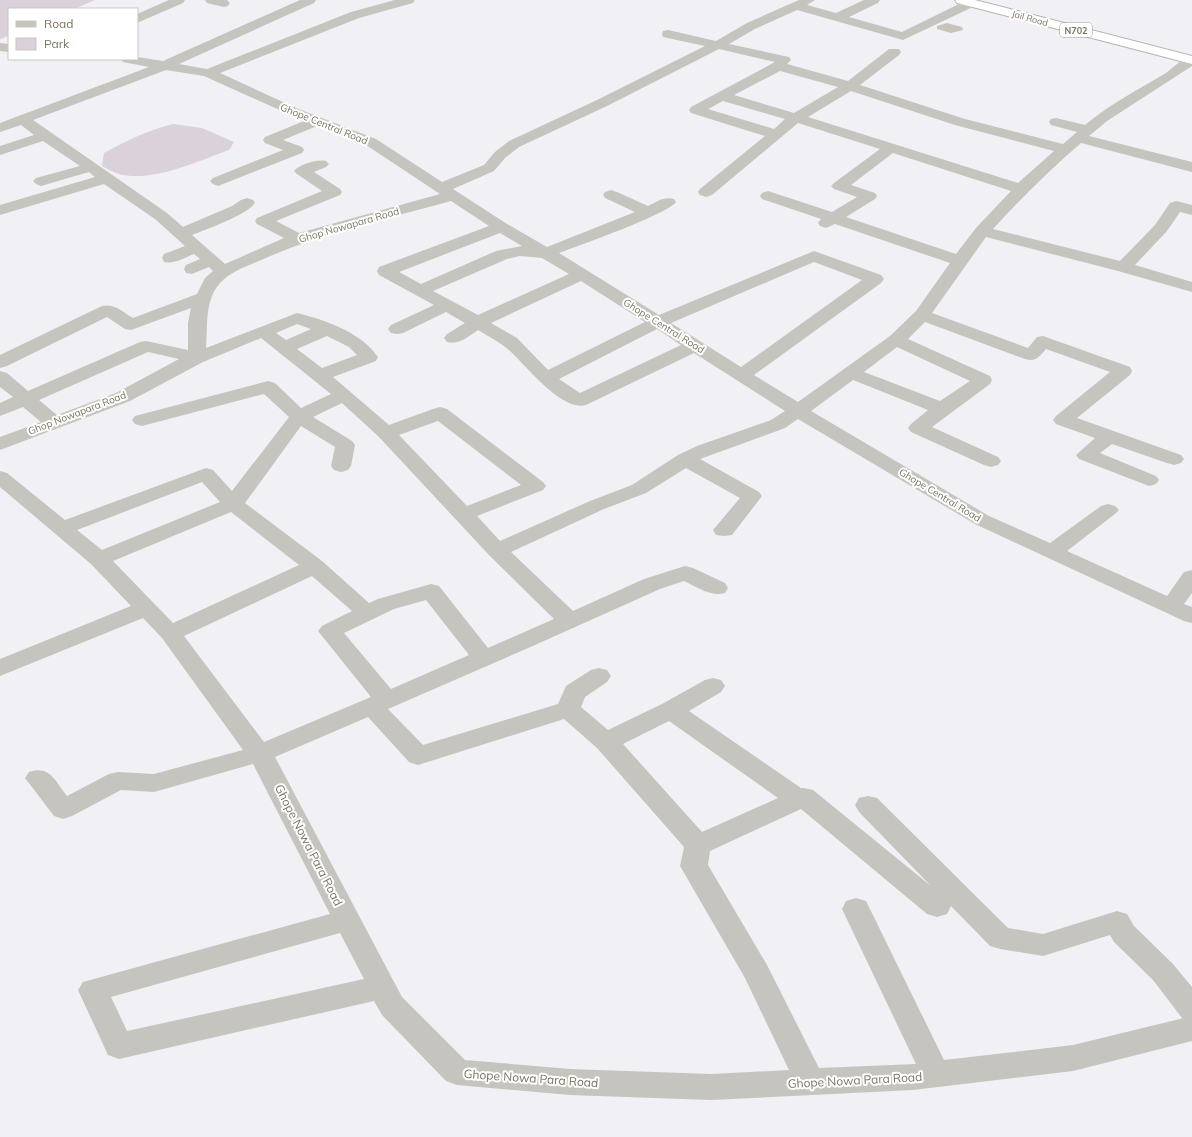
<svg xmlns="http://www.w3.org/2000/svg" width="1192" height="1137" font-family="Mulish,sans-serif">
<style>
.green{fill:#dad1db}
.water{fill:#c9c3bb}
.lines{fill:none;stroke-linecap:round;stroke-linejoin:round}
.highway-casing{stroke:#b5b3ae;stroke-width:2}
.minor{fill:#c6c4bf;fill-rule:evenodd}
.highway{fill:#fff;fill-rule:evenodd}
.labels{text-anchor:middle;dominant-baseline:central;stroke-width:4;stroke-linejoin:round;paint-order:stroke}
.far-street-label{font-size:9px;fill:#7a735f;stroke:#fff}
.shield{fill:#fff;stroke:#a29d8f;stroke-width:1}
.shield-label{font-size:9px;font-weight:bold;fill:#7a735f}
.street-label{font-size:10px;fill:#7a735f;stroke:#fff}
.near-street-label{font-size:12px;fill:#7a735f;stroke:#fff}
</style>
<rect width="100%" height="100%" fill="#f1f0f4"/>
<path class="green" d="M 0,0 L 95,0 L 74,9 L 9,9 L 9,36 L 0,39 Z
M 173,124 L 202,128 L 234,142 L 229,150 C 198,161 152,183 119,174 C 113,172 107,169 102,166 L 104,153 C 126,141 148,130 173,124 Z"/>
<path class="water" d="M 947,23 L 962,27 L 963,30 L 951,33 L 937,29 L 937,26 Z"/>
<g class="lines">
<defs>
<path id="highway" d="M 955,0 L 975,0 L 1192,56 L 1192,64 L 957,3 Z"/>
</defs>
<use href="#highway" class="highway-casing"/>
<path class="minor" d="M 169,0 L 185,0 L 183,3 L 137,23 L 137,14 Z
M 205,0 L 227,0 L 230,3 L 228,6 L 224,7 L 207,3 Z
M 300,0 L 316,0 L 314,3 L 179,64 L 207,69 L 351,12 L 395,0 L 415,0 L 413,3 L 359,18 L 220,73 L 296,108 L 376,139 L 442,182 L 484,165 L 495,152 L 509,141 L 597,100 L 705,46 L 663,37 L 662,34 L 663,31 L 668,30 L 716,41 L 747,23 L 799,0 L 815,0 L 807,5 L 836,13 L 864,0 L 880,0 L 878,3 L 849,17 L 902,32 L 967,0 L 975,0 L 977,3 L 975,6 L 903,40 L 797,10 L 755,29 L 729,44 L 789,57 L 791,60 L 787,64 L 848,81 L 889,49 L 899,49 L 901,52 L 899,55 L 860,85 L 965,119 L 1063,144 L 1077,132 L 1051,125 L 1049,122 L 1051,119 L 1056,118 L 1085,125 C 1110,104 1139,89 1166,73 C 1174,67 1182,58 1192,56 L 1192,66 L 1107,121 L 1089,136 L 1192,162 L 1192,172 L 1081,143 C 1050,170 1021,198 993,229 L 1120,261 L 1155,225 L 1170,203 L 1176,201 L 1192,205 L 1192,215 L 1180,212 L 1167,231 L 1135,265 L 1192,282 L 1192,292 L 1118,271 L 986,237 L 932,313 L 1028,348 L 1037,337 L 1043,336 L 1130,367 L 1132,371 L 1130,375 L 1077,418 L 1181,455 L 1184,459 L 1181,463 L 1174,465 L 1167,463 L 1112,444 L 1100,453 L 1156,476 L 1159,480 L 1156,484 L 1149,486 L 1079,459 L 1076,455 L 1095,438 L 1056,424 L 1053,420 L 1056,416 L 1110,372 L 1046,349 C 1039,357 1036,362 1025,359 L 925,322 L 908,339 L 990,376 L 992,380 L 990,384 L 932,427 L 998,457 L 1001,461 L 998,465 L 991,467 L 984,465 L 911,432 L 908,428 L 911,424 L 928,410 L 853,380 L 811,411 L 989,516 L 1050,543 L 1101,506 L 1108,504 L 1115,506 L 1119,510 L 1115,514 L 1067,551 L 1167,596 L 1184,572 L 1192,570 L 1192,593 L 1184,604 L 1192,607 L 1192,623 L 1184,621 L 975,524 L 798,419 L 785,428 L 700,459 L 759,492 L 762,496 L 732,535 L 724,536 L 716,535 L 713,530 L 740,498 L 686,468 L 646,493 L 604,509 L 511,552 L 573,611 L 644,579 L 685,566 L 693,568 L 725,583 L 728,588 L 725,593 C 710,597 697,587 684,581 L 660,589 L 535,645 L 388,709 L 423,745 L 558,704 L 566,686 L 591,670 L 599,668 L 607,670 L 611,676 L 607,682 L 585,697 L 581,707 L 608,730 L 662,704 L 705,680 L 713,678 L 721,680 L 725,686 L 721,692 L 689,711 L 801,788 L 804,788 L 813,790 L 931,886 L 859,812 L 855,805 L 859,798 L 868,796 L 877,798 L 1008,928 L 1043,934 L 1117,911 L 1127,914 L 1134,926 L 1173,964 L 1192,987 L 1192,1041 L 1073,1071 L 913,1090 L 711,1100 L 570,1095 L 457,1085 L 446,1081 L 382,1015 L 374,1001 L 119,1059 L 108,1055 L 78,990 L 83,982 L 330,914 L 253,764 L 154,792 L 121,790 L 72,816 L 63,819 L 54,816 L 25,778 L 29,772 C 50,765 55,781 67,796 L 109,774 L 118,772 L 154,774 L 243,750 L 162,638 L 143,618 L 0,676 L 0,659 L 131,606 L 91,564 L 0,487 L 0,471 L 7,473 L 65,520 L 206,468 L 213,470 L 232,491 L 289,417 L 264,394 L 142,426 L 135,424 L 132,420 L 135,416 L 268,381 L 275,383 L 301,408 L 331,394 L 261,338 L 203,362 L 130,401 L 0,450 L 0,437 L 41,422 L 23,407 L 0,416 L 0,403 L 13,397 L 0,387 L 0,371 L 7,373 L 28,391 L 140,342 L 146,341 L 188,350 L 188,323 L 191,308 L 131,330 L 125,329 L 107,317 L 7,366 L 0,368 L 0,355 L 102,306 C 114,303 123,312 133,318 L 197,294 L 205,278 L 213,271 L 209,267 L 192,274 L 186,273 L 184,269 L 186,265 L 200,259 L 194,254 C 184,258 175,264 164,262 L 162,258 L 164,254 L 185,246 L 155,219 L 104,184 L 0,215 L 0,205 L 95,177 L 89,172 L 41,186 L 36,184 L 33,181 L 36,178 L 80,166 L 43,141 L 0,155 L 0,146 L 34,135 L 21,125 L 0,132 L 0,123 L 149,67 L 123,62 L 121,59 L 137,59 L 137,57 L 163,61 ZM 719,49 L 775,62 L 691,107 L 689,110 L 691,113 L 765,136 L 700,189 L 698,192 L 700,195 L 706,197 L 712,195 L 798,123 L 880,149 L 834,183 L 831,186 L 834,189 L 857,197 L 832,212 L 768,191 L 762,193 L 760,196 L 762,199 L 821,219 L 818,223 L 820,226 L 826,228 L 835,224 L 950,263 L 916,311 L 890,336 L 798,402 L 754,375 L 881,283 L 884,279 L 881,275 L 814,251 L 659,315 L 559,253 C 578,246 668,214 676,202 L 674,199 C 664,196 656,202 648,206 L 617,192 L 611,190 L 605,192 L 603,195 L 605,198 L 635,212 L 547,247 L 507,224 L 453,189 L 494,171 L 505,158 L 519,147 L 607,106 ZM 166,70 L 204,76 L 304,121 L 265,137 L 263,140 L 265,143 L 283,150 L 213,178 L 210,181 L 213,184 L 218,186 L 223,184 L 302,153 L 304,150 L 302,147 L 283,140 L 317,126 L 366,145 L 440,194 L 299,233 L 276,221 L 340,195 L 342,192 L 340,189 L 314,172 L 326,167 L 329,164 L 326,161 C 318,159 300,164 294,171 L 297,174 L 322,191 L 257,218 L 255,221 L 257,224 L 284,238 L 225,264 L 192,235 C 207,229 247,215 255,203 L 253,200 L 247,198 L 241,200 L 232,206 L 183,227 L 167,213 L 33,120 ZM 780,71 L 838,87 L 794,113 L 734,95 ZM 851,91 L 955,125 L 1054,151 L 1018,183 L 808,117 ZM 723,101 L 785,119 L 774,129 L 708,109 ZM 893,153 L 1011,191 L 976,228 L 956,254 L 846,217 L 875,199 L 877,196 L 875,193 L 851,185 ZM 451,201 L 489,226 L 379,267 L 377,271 L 379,275 L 434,305 L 391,325 L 388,329 L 391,333 L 397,334 L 403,333 L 446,312 L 465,323 L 447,334 L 444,338 L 447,342 C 459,345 468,337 478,330 C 486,335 496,340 504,346 C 523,360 559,412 586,405 L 694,353 L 785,411 L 771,420 L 697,446 L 678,455 L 632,485 L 590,501 L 500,541 L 477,516 L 543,490 L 546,486 L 543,482 L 447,409 L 440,407 L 433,409 L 389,425 L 333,377 L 376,361 L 378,357 C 361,332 325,320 297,313 L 206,348 C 208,326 204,301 220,283 C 230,272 245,267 259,261 C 320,233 386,219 451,201 ZM 500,233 L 522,246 L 496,251 L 421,284 L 399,272 ZM 520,256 L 542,258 L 569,274 L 478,315 L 433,291 L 507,259 ZM 814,262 L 862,280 L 741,367 L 671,323 ZM 581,281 L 645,322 L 548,370 L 517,338 L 491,323 ZM 297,324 L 311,329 L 286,340 L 276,333 ZM 657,329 L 681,345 L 580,393 L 559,379 ZM 327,336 L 349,347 L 357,355 L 322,368 L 297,349 ZM 897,347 L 970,381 L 940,401 L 864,372 ZM 148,352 L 179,359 L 116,393 L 57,415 L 39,400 ZM 342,403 L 379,437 L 489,555 L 554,619 L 488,648 L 439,586 L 431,584 L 378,599 L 369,603 L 322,561 L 245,503 L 301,426 L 335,447 L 331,466 L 334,470 L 341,472 L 348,470 L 351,466 L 355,445 L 352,441 L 313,417 ZM 438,421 L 521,485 L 467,506 L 399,435 ZM 202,482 L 220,502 L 102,550 L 77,530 ZM 231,512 L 299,565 L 173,623 L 113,561 ZM 312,576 L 352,611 L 322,626 L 318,631 L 371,697 L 264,742 L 184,636 ZM 426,600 L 469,655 L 391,689 L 344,633 L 394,609 ZM 368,717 L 409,762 L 418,765 L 564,719 L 597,748 L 684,847 L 680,866 L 745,978 L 789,1070 L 711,1074 L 570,1069 L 465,1060 L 402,997 L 275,757 ZM 669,721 L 778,798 L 702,832 L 623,744 ZM 801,809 L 927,914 L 937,917 L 947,914 L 951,906 L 990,946 L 1000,949 L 1043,956 L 1110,935 L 1114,942 L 1153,980 L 1182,1018 L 1184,1018 L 1073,1045 L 944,1060 L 866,901 L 856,898 L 846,901 L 842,909 L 916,1064 L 819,1068 L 767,965 L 708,865 L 710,851 ZM 340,933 L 364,979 L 127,1031 L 111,997 Z
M 0,43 L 9,44 L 9,52 L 0,51 Z"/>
<use href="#highway" class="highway"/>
</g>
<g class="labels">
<g class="far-street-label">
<text transform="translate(1030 18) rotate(15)">Jail Road</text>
</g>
<rect class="shield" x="1060" y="23" width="32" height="14" rx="3"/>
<g class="shield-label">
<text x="1076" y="30">N702</text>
</g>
<g class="street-label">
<text transform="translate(324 124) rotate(22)">Ghope Central Road</text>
<text transform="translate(349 225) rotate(-16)">Ghop Nowapara Road</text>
<text transform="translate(664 326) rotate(32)">Ghope Central Road</text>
<text transform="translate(77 413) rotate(-21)">Ghop Nowapara Road</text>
<text transform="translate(940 495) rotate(31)">Ghope Central Road</text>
</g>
<g class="near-street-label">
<text transform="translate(309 845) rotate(63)">Ghope Nowa Para Road</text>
<text transform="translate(531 1078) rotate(4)">Ghope Nowa Para Road</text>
<text transform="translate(855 1080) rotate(-3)">Ghope Nowa Para Road</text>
</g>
</g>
<rect x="8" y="8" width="130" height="52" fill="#ffffff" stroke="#cac7bf"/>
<rect x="16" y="21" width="20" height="6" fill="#c6c4bf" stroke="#cac7bf"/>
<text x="44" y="28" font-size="12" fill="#7a735f">Road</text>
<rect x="16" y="38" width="20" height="12" fill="#dad1db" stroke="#cac7bf"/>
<text x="44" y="48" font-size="12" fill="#7a735f">Park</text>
</svg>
